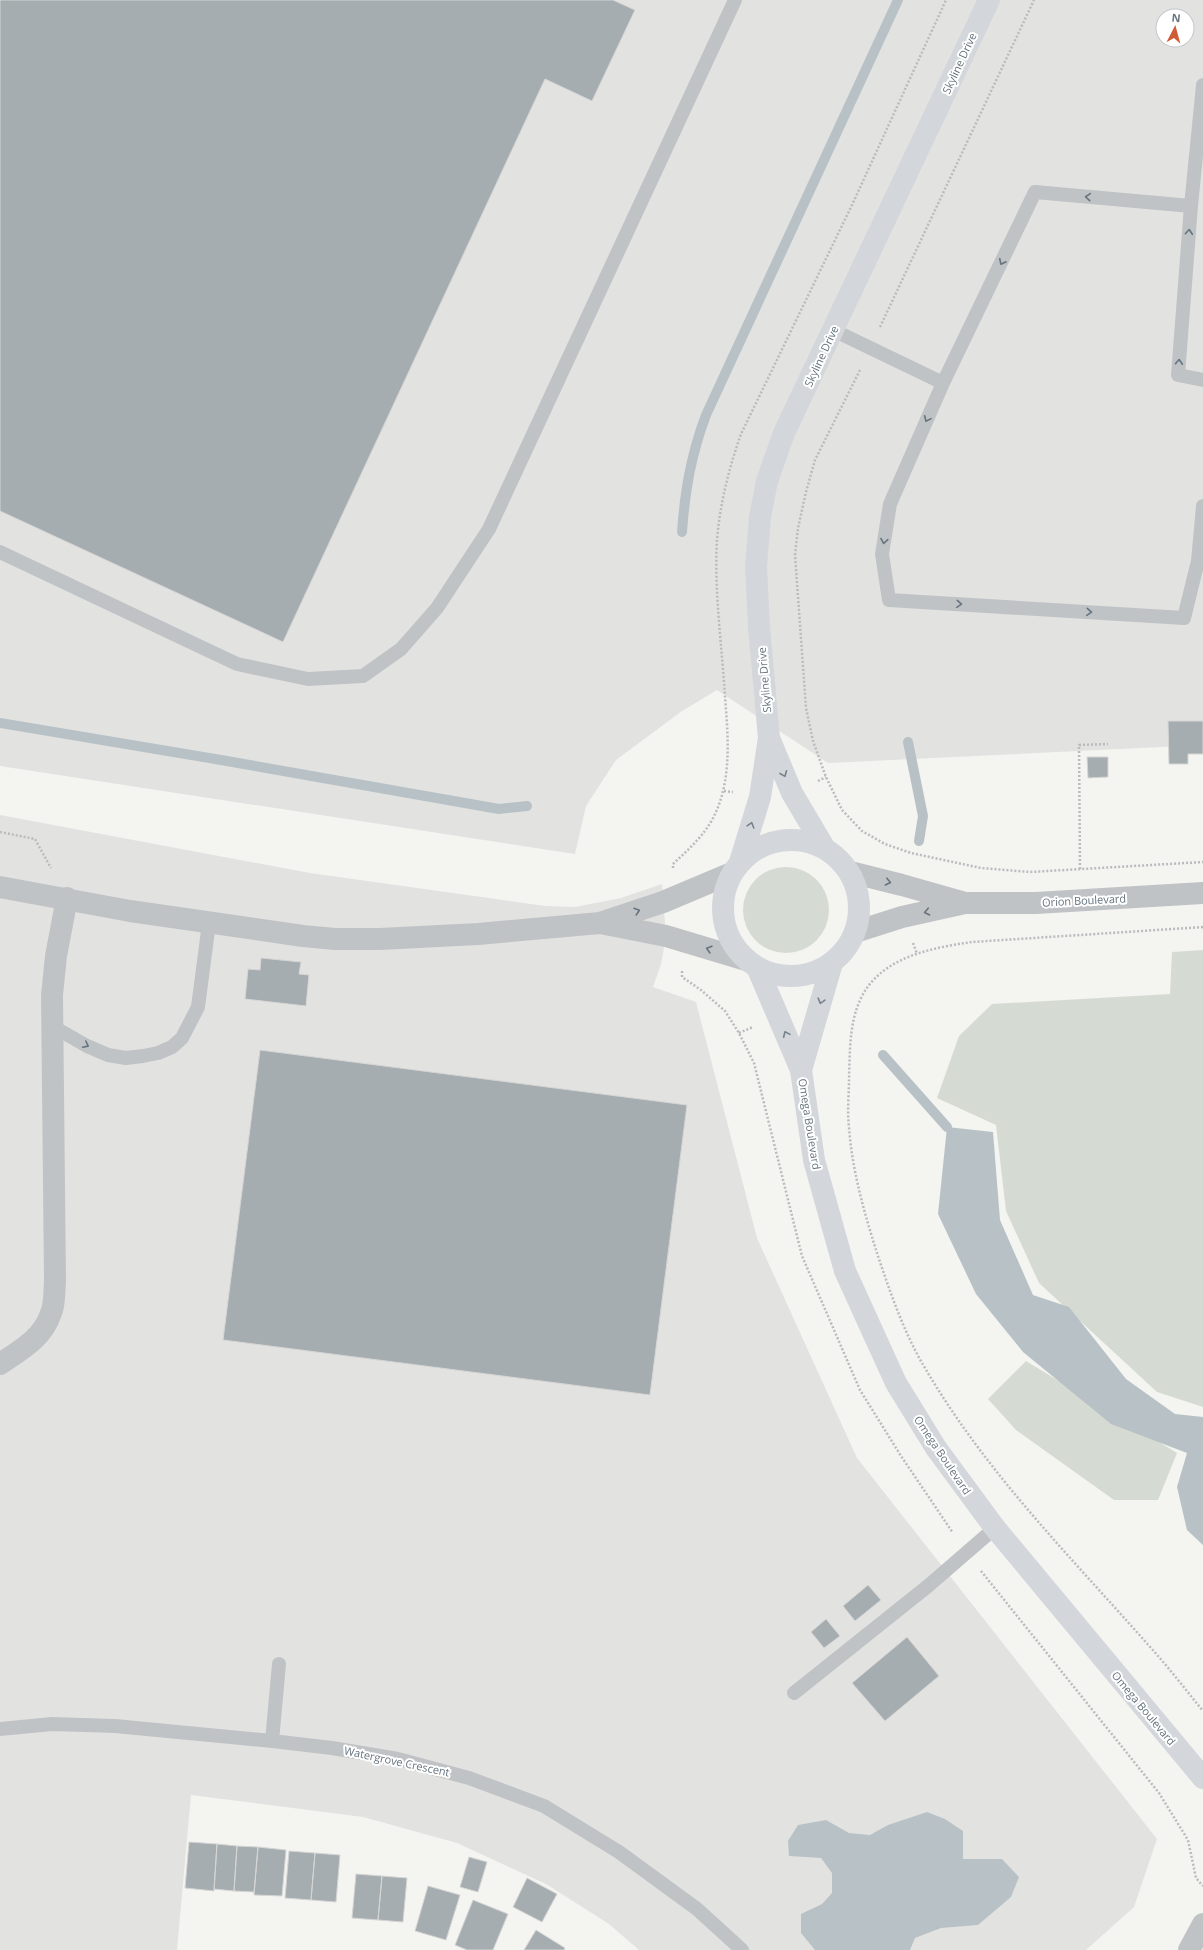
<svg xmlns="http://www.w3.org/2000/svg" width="1203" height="1950" font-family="'Open Sans',sans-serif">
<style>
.built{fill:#e2e3e1;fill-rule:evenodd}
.green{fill:#d5dbd2}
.water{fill:#b8c2c6}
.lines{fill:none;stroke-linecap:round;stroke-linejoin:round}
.stream{stroke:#b8c2c6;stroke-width:10}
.building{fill:#a6adb1;stroke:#d5d5d4}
.path{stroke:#b9bbbd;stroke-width:2.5;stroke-dasharray:2 2;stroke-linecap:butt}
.service{stroke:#c0c3c6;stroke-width:14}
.minor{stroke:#c0c3c6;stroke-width:22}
.primary{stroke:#d3d7db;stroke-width:22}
.oneway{stroke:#66747f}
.oneway2{stroke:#76838d}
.labels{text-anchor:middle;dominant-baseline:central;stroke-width:4;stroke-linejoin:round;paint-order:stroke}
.street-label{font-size:11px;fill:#66747f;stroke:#fff}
</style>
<rect width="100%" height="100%" fill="#f4f4f1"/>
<path class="built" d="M 0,0 L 1203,0 L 1203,745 L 828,763 L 717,690 L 682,711 L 616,760 L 586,806 L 575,854 L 0,766 ZM 1163,16 L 1187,16 L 1187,40 L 1163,40 Z
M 0,815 L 310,873 L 545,906 L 575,907 L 621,898 L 662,884 L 666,936 L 661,964 L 653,987 L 696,1002 L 757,1238 L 857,1458 L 1157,1839 L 1134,1907 L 1086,1950 L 639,1950 L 609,1924 L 546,1884 L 457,1843 L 363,1817 L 191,1795 L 177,1950 L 0,1950 Z"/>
<path class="green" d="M743 910a43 43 0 1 1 86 0a43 43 0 1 1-86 0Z
M 1203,950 L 1203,1407 L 1157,1392 L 1039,1283 L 1006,1211 L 996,1125 L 937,1098 L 959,1036 L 992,1004 L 1170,994 L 1172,952 Z
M 1026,1361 L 1177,1453 L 1158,1500 L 1114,1500 L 1016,1430 L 988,1399 Z"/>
<path class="water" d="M 947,1127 L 993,1132 L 1000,1220 L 1033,1295 L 1069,1307 L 1126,1379 L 1175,1414 L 1203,1417 L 1203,1545 L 1187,1530 L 1177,1487 L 1187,1453 L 1111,1424 L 1023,1352 L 976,1294 L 938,1214 Z
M 927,1812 L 945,1819 L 963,1831 L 963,1859 L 1002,1859 L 1019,1877 L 1011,1897 L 978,1925 L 941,1928 L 915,1938 L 910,1950 L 815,1950 L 801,1933 L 801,1914 L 822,1904 L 832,1893 L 832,1873 L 821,1858 L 789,1856 L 788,1841 L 798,1825 L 826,1820 L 849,1833 L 870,1835 L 888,1825 Z"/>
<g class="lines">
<path class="stream" d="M 682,532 C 685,490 691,455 706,415 L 898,0
M 0,723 L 221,760 L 499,809 L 527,806
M 908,742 L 923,816 L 919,841
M 883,1055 L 947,1127"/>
</g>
<path class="building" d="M 0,0 L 613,0 L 635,10 L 592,101 L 545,79 L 283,642 L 0,511 Z
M 1168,721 L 1203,721 L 1203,754 L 1188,754 L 1188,764 L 1169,764 Z
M 1087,757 L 1108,757 L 1108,777 L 1088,778 Z
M 261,958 L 301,962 L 299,974 L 309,975 L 306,1006 L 245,999 L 248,969 L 260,970 Z
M 260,1050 L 687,1105 L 650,1395 L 223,1340 Z
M 868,1585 L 881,1600 L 855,1621 L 843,1606 Z
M 826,1619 L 840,1636 L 824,1648 L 811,1632 Z
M 907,1637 L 939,1676 L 885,1721 L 852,1683 Z
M 189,1842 L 217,1844 L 214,1891 L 185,1888 Z
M 217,1844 L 237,1846 L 234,1891 L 214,1889 Z
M 237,1846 L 258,1847 L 254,1892 L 234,1891 Z
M 258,1847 L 286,1850 L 282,1896 L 254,1895 Z
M 289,1851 L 315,1853 L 311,1900 L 285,1898 Z
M 315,1853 L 340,1855 L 336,1902 L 311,1900 Z
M 469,1857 L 487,1862 L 478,1892 L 460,1887 Z
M 356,1874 L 382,1876 L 378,1920 L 352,1918 Z
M 382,1876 L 407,1878 L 403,1922 L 378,1920 Z
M 527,1878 L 557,1894 L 542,1922 L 513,1907 Z
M 428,1886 L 460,1895 L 446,1940 L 415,1931 Z
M 473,1900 L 508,1914 L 493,1950 L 467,1950 L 455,1945 Z
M 536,1930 L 565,1948 L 564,1950 L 524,1950 Z"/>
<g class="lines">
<path class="path" d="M 880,327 L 1034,0
M 860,370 L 815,460 L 806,492 L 798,528 L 795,555 L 806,708 L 813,741 L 826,777 L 842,810 L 862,831 L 885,844 L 911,853 L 981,868 L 1030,872 L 1203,862
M 818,781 L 826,777
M 724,791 L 733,792
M 0,832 L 35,839 L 51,868
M 673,868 L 673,864 C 689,849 706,834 715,814 C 732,778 728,735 725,697 C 722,647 714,590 717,540 C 720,503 729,468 741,434 L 852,205 L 946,0
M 1080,869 L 1079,745 L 1108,744
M 1203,927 L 972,942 C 931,948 881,957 861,998 C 849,1023 850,1052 849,1079 C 849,1094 847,1111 849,1127 C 852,1170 864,1212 877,1253 C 890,1292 904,1333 925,1368 C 987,1474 1071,1557 1151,1648 C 1169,1668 1186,1690 1203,1711
M 913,943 L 917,954
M 682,971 L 682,977 L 701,990 L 725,1011 L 739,1033 L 754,1063 L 802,1256 L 860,1390 L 901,1456 L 953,1533
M 739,1033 L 753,1027
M 981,1571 L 1159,1793 L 1188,1840 L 1196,1878 L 1203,1886"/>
<path class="service" d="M 1191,206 L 1203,85
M 833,330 L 943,383
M 1203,380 L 1178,375 L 1191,206 L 1035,192 L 943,383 L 890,504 L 882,554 L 889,600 L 1184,618 L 1198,561 L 1203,506
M 0,552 L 237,664 L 308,679 L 363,676 L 401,649 L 437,608 L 489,529 L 735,0
M 52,1026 L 87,1046 L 108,1055 L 126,1058 L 143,1056 L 158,1053 L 172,1047 L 182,1038 L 198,1007 L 209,923
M 794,1693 L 928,1586 L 995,1528
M 0,1729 L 52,1724 L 115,1726 L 272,1741 L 332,1748 L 398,1759 L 469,1778 L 544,1806 L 619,1852 L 697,1909 L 742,1950
M 272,1741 L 279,1664"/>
<path class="minor" d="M 850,872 L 902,885 L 962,902
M 0,887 L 130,911 L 303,936 L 335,939 L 380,939 L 478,934 L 600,923 L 663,902 L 732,873
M 600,923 L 666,936 L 746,960
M 855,932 L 902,917 L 965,903 L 1036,903 L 1203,893
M 0,1364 C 21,1350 43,1338 51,1313 C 55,1304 54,1292 55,1282 L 52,995 L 56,956 L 67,898
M 1189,1950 L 1203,1924"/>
<path class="primary" d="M 769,738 L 792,793 L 824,847
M723 908a68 68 0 1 1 136 0a68 68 0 1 1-136 0Z
M 740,862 L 760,797 L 769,738 L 759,627 L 756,567 L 760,517 L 767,481 L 784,433 L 989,0
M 757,967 L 801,1070 L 814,1160 L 845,1271 L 896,1383 L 936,1448 L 995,1528 L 1203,1778
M 801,1070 L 832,963"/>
</g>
<defs><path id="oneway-chevron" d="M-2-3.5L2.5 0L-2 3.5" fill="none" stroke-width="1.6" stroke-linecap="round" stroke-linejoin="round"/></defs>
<g class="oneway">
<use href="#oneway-chevron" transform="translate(1088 197) rotate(-175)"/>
<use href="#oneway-chevron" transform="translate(1189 232) rotate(-85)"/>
<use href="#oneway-chevron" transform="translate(1002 262) rotate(116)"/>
<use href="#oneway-chevron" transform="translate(1179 362) rotate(-86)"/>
<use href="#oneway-chevron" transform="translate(927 419) rotate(114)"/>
<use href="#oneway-chevron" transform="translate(884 541) rotate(99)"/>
<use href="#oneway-chevron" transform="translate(959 604) rotate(4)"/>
<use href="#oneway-chevron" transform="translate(1089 612) rotate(4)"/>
<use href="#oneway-chevron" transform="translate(888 882) rotate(13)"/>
<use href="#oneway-chevron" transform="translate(637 911) rotate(-18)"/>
<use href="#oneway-chevron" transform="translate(927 912) rotate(168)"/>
<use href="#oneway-chevron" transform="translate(709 949) rotate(-164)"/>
<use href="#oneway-chevron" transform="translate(86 1045) rotate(27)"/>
</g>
<g class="oneway2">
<use href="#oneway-chevron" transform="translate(784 774) rotate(68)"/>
<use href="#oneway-chevron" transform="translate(751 825) rotate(-73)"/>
<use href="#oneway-chevron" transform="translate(821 1001) rotate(106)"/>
<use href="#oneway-chevron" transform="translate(786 1034) rotate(-114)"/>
</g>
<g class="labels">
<g class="street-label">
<text transform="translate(959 63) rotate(-65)">Skyline Drive</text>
<text transform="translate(821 356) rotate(-65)">Skyline Drive</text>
<text transform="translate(764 680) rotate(-95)">Skyline Drive</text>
<text transform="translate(1084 900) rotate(-3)">Orion Boulevard</text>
<text transform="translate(810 1124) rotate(81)">Omega Boulevard</text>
<text transform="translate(943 1455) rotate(56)">Omega Boulevard</text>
<text transform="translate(1144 1708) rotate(50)">Omega Boulevard</text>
<text transform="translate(397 1761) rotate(12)">Watergrove Crescent</text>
</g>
</g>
<g transform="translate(1175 28) rotate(6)"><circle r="19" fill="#ffffff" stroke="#c2c7cc"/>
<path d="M0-3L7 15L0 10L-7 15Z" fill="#d05b35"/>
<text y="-6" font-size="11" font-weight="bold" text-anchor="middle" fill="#66747f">N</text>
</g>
</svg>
